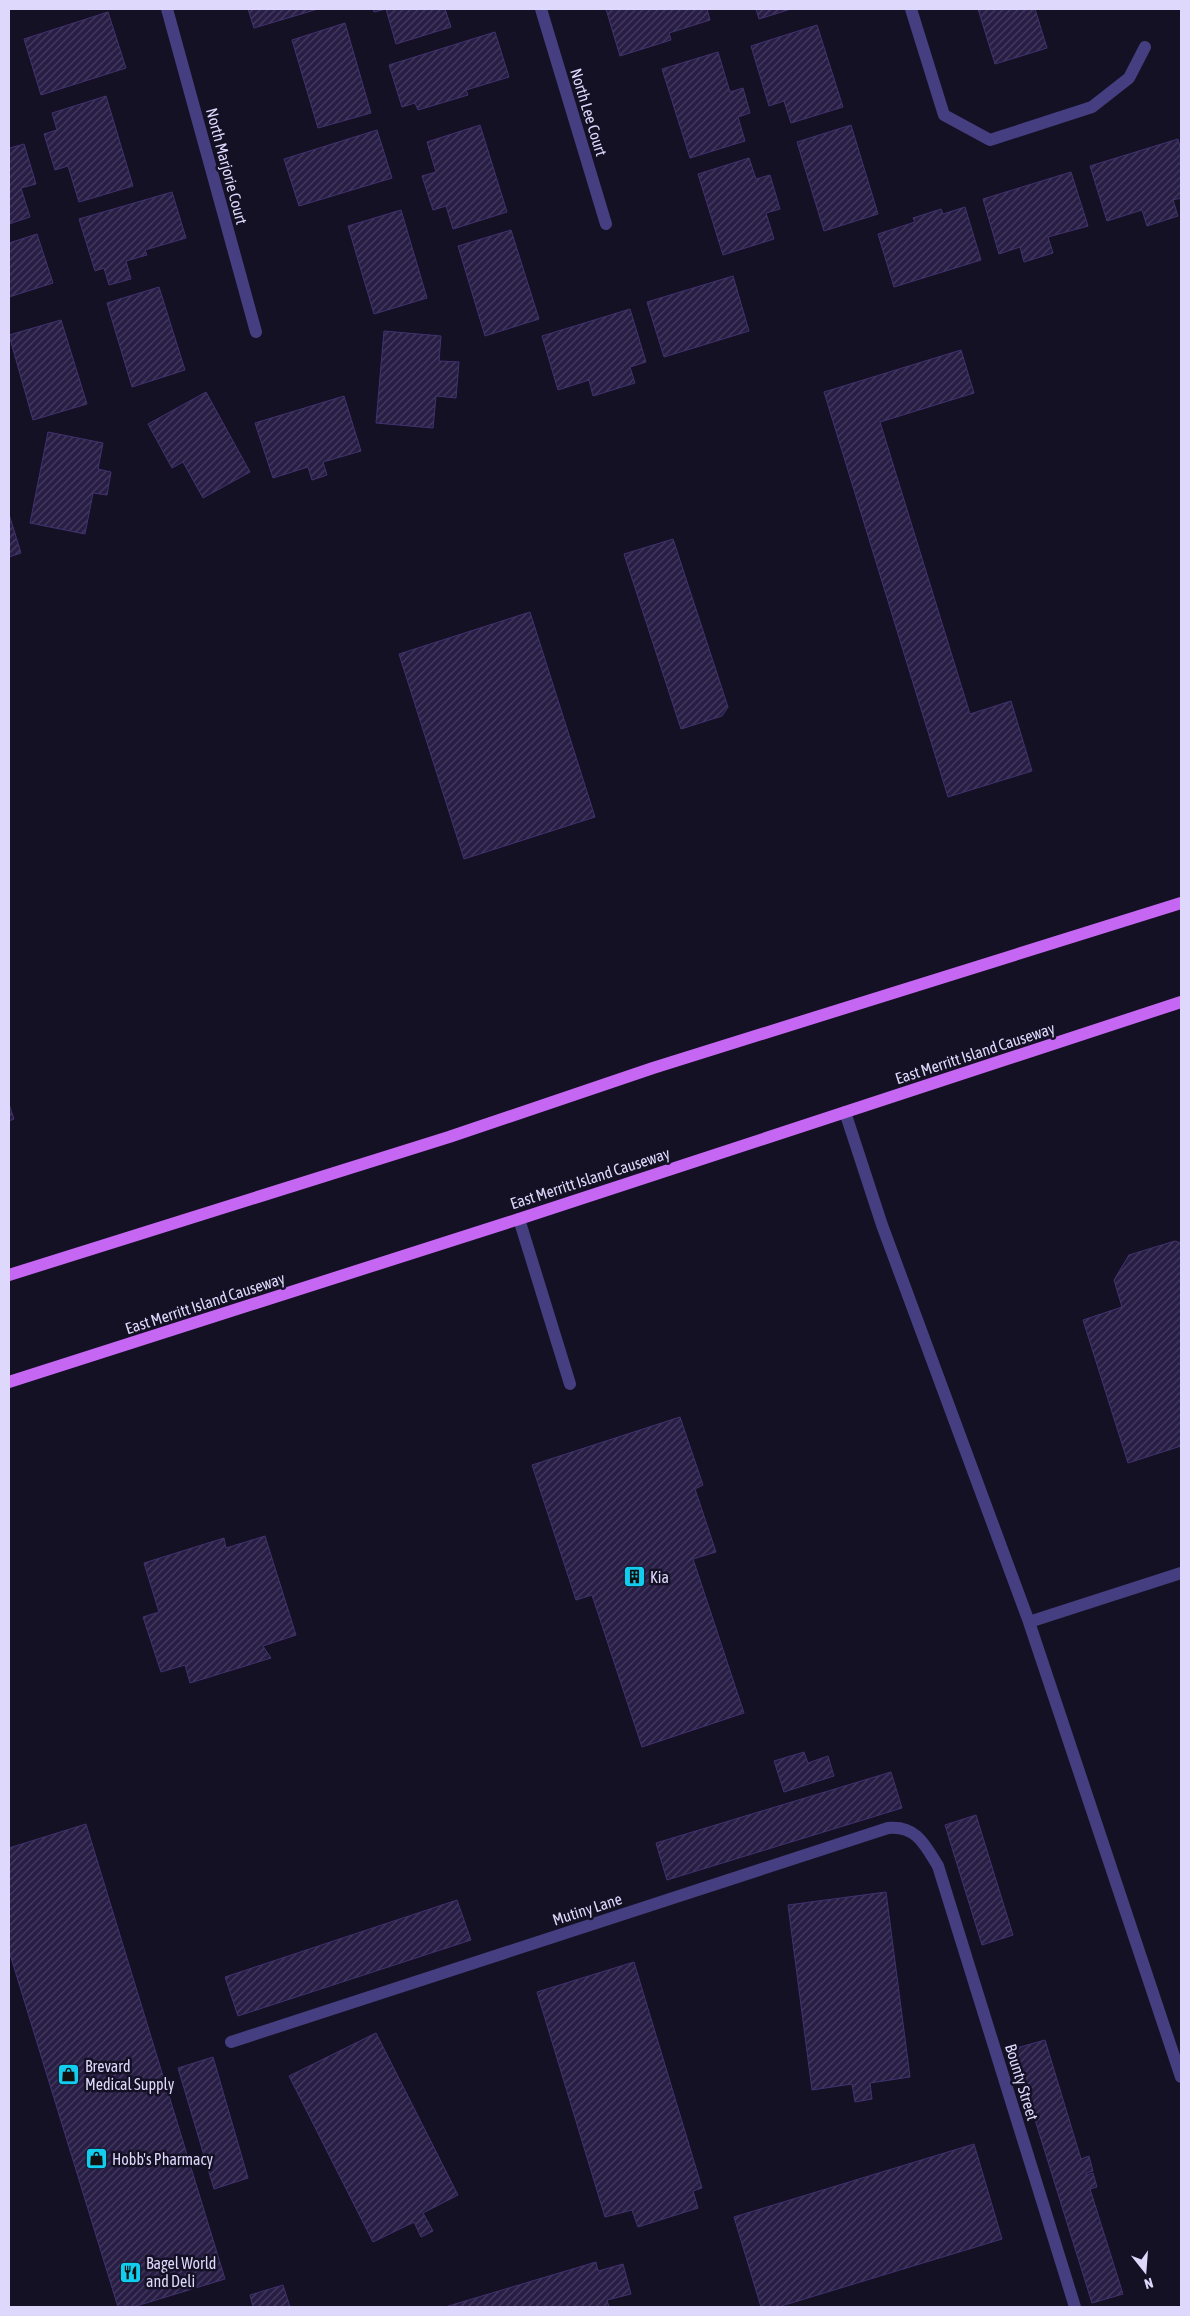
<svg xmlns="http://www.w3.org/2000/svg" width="1190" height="2316" font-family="'Asap Condensed',sans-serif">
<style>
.building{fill:url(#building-hatch);stroke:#41326f}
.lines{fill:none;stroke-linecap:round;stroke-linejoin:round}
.lane{stroke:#453f81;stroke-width:12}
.street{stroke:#453f81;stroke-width:12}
.primary{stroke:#c667f4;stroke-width:12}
.labels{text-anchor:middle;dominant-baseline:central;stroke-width:5;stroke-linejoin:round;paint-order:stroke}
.street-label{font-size:16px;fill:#ded8fc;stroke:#151125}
.poi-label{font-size:16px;fill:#ded8fc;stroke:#151125;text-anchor:start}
</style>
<defs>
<pattern id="building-hatch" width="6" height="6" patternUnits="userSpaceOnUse" patternTransform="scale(1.25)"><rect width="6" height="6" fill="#281e45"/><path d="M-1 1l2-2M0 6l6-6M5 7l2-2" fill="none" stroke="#473e61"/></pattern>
</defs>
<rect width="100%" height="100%" fill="#151125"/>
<path class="building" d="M 248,9 L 318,9 L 254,28 Z
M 373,9 L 445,9 L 451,27 L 396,44 L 386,9 L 374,12 Z
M 606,9 L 707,9 L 710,20 L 669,33 L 671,40 L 620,56 Z
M 756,9 L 791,9 L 759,19 Z
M 978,9 L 1035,9 L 1047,48 L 995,64 Z
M 108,12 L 126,68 L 41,95 L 24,39 Z
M 345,23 L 371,113 L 318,128 L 292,40 Z
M 817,25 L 843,107 L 791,123 L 784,101 L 769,106 L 751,46 Z
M 495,32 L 509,77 L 466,90 L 468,95 L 418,110 L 415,103 L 402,107 L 389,65 Z
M 718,52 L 730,92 L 743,88 L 750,113 L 738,117 L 745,141 L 690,158 L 662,69 Z
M 106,96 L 133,186 L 79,202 L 68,166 L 55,170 L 44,134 L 57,130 L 52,113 Z
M 480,125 L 507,212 L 453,229 L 446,206 L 433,210 L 422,176 L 436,172 L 427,142 Z
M 851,125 L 878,214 L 824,231 L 797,142 Z
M 377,130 L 392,178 L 299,206 L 284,159 Z
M 1178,139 L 1181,151 L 1181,198 L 1173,200 L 1178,216 L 1147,226 L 1142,210 L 1107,221 L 1090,166 Z
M 24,144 L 36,184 L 21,188 L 30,217 L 9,224 L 9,146 L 10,148 Z
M 749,158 L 756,179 L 770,175 L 780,209 L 766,213 L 774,239 L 723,255 L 698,174 Z
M 1071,172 L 1088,226 L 1048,237 L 1053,253 L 1024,262 L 1020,247 L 999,254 L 983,199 Z
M 172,192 L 186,238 L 145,250 L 147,255 L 126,261 L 131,279 L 109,285 L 104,268 L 95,271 L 79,219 Z
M 965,207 L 981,260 L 894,287 L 878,234 L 915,222 L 913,218 L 941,209 L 943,214 Z
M 401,210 L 427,298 L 374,314 L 348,226 Z
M 511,230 L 539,319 L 485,336 L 458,246 Z
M 37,234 L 53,283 L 9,297 L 9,243 Z
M 733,276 L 749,331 L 664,357 L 647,302 Z
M 159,287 L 185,370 L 132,387 L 107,303 Z
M 630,309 L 646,362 L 630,367 L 635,383 L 593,396 L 589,380 L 558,390 L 542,336 Z
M 61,320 L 87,404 L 33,420 L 9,335 Z
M 384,331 L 441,336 L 439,361 L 459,362 L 456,398 L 436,396 L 433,428 L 376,423 Z
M 961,350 L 974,393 L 880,422 L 970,714 L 1011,701 L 1032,771 L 948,797 L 824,392 Z
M 206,392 L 250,472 L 203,498 L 183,462 L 172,468 L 148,424 Z
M 344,396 L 361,451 L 323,462 L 327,475 L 312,480 L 308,467 L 273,478 L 255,423 Z
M 48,432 L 103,443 L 98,469 L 111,472 L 107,495 L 93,493 L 85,534 L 30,523 Z
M 9,514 L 21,553 L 9,557 Z
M 673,539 L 728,707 L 722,716 L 681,729 L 624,554 Z
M 530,612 L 595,817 L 464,859 L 399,654 Z
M 9,1104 L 14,1119 L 9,1121 Z
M 1175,1241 L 1181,1243 L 1181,1446 L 1128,1463 L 1083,1320 L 1122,1307 L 1114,1280 L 1129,1255 Z
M 680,1417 L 703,1485 L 695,1489 L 716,1552 L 693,1559 L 744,1713 L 642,1747 L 592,1595 L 576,1600 L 532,1465 Z
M 265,1536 L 296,1635 L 263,1646 L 271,1658 L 190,1683 L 185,1665 L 161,1672 L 143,1617 L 159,1612 L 144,1563 L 224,1538 L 226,1548 Z
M 804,1752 L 808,1763 L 828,1756 L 834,1776 L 784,1792 L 774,1761 Z
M 891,1772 L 902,1808 L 667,1880 L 656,1843 Z
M 976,1815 L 1013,1935 L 982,1945 L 945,1825 Z
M 86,1824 L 225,2279 L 133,2307 L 118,2307 L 9,1951 L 9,1848 Z
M 886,1892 L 910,2077 L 870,2083 L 872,2099 L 855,2102 L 852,2084 L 812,2090 L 788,1905 Z
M 457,1900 L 471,1940 L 238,2016 L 225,1977 Z
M 634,1962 L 702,2188 L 693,2191 L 698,2208 L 638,2227 L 632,2210 L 605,2217 L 537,1992 Z
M 376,2033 L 458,2195 L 423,2213 L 433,2231 L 421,2237 L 414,2222 L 373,2242 L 289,2076 Z
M 1045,2040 L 1081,2159 L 1089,2156 L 1093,2171 L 1086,2173 L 1086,2175 L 1093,2173 L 1097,2187 L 1090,2189 L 1123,2294 L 1092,2303 L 1013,2049 Z
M 213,2057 L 248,2178 L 214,2189 L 178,2068 Z
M 974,2144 L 1002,2239 L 778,2307 L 761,2307 L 734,2217 Z
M 596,2262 L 598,2271 L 623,2264 L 631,2294 L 607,2300 L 609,2307 L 445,2307 Z
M 283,2285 L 290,2307 L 253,2307 L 250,2295 Z"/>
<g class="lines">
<path class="lane" d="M 845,1112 L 882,1225 L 1029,1622 L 1181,2077
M 519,1219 L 570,1384
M 1029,1622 L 1181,1573"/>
<path class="street" d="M 167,9 L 256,332
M 541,9 L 606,224
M 911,9 L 944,115 L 990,140 L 1092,107 L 1129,78 L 1145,47
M 231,2042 L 888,1828 C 916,1825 925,1845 938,1866 L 1075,2307"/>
<path class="primary" d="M 9,1275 L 449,1137 L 653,1068 L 1181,903
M 9,1382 L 519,1219 L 1181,1002"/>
</g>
<defs>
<symbol id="building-square" viewBox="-11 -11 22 22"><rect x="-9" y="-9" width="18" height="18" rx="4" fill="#12cdee" stroke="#151125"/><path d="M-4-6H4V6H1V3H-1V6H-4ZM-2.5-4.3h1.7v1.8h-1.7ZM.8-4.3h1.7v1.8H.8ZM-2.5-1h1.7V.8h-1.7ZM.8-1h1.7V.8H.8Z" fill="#111"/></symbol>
<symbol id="shop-square" viewBox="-11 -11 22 22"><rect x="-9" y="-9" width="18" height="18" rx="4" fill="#12cdee" stroke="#151125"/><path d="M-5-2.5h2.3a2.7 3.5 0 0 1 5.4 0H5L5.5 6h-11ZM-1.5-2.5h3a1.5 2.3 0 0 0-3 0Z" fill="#111"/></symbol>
<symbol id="restaurant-square" viewBox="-11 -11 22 22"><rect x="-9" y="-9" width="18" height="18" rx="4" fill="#12cdee" stroke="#151125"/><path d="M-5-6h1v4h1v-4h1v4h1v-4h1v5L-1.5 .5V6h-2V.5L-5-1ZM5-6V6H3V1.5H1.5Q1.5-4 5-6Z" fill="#111"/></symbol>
</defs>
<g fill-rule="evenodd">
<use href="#building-square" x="622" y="1564" width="25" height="25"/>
<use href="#shop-square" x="56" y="2062" width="25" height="25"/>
<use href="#shop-square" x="84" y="2146" width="25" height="25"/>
<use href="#restaurant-square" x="118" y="2260" width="25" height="25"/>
</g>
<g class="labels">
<g class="street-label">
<text transform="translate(589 112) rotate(73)">North Lee Court</text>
<text transform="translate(227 166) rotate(75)">North Marjorie Court</text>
<text transform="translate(975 1053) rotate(-18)">East Merritt Island Causeway</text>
<text transform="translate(590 1178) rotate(-18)">East Merritt Island Causeway</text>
<text transform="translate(205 1303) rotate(-18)">East Merritt Island Causeway</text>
<text transform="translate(587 1909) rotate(-18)">Mutiny Lane</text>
<text transform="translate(1022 2082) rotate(73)">Bounty Street</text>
</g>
<g class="poi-label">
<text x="650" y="1577">Kia</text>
<text x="85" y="2066">Brevard<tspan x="85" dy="18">Medical Supply</tspan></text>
<text x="112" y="2159">Hobb's Pharmacy</text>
<text x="146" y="2263">Bagel World<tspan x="146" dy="18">and Deli</tspan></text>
</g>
</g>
<rect width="1190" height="2316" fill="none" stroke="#ded8fc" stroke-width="20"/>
<g transform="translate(1145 2271) rotate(163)" stroke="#151125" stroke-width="4" paint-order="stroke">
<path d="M0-4L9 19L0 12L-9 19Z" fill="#ded8fc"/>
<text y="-8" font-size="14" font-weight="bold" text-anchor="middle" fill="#ded8fc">N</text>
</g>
</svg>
